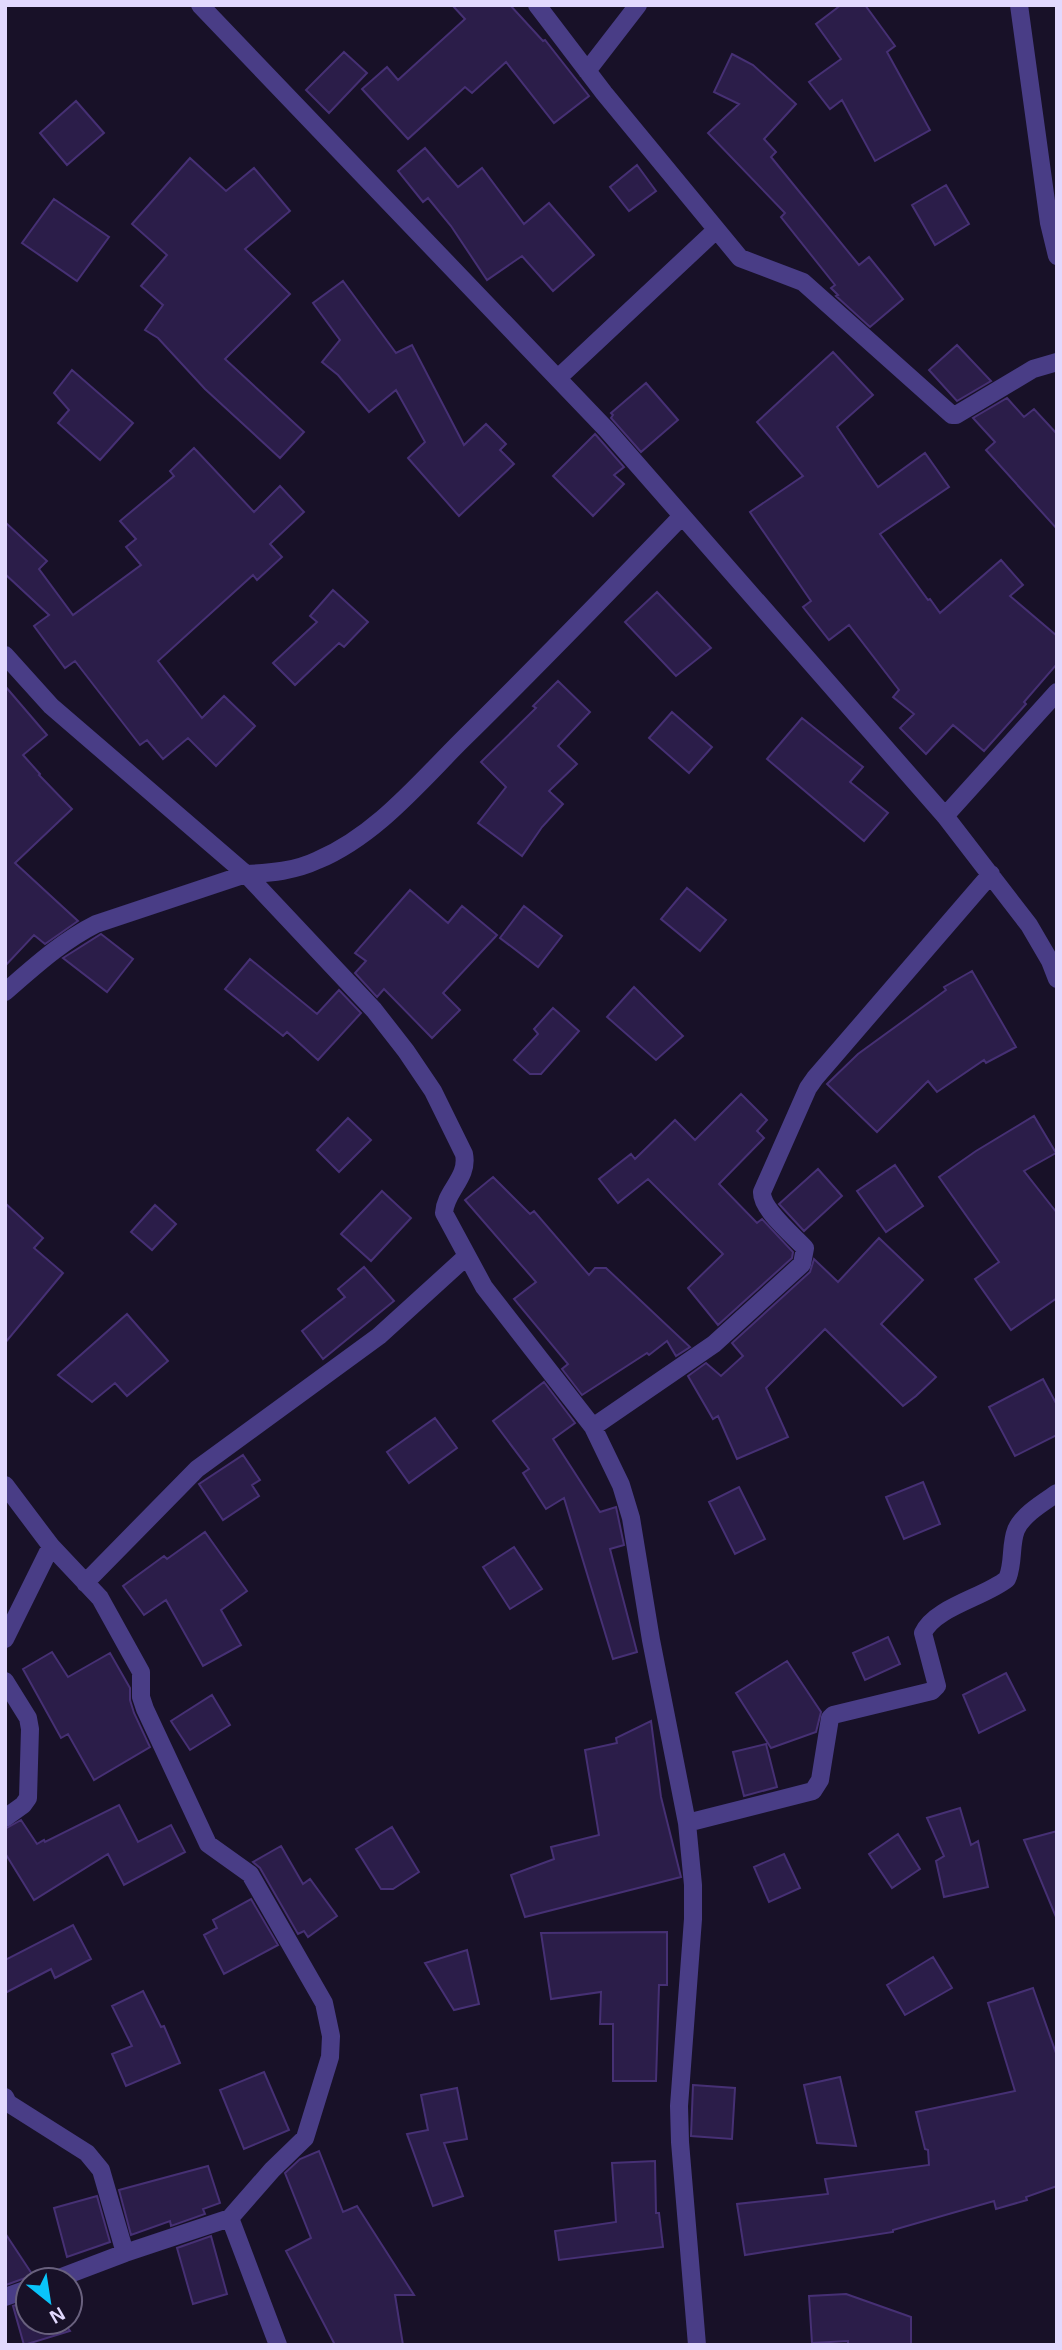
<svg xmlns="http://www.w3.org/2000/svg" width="1062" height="2350" font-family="Arial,sans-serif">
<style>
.building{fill:#2b1d49;stroke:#463074;stroke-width:2}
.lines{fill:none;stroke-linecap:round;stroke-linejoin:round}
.minor{stroke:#493d86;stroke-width:18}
</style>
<rect width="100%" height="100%" fill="#181128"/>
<path class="building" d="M 452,5 L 510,5 L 543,41 L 545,40 L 589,96 L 554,123 L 506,62 L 472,93 L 465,87 L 408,139 L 362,89 L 387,67 L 398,80 L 465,19 Z
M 841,5 L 865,5 L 895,46 L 887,52 L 930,130 L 875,161 L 842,100 L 830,109 L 809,82 L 841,59 L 816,24 Z
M 344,52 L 367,73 L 329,113 L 306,90 Z
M 732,54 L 753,65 L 796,104 L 764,139 L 776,152 L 771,157 L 859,265 L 869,257 L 903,299 L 870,327 L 836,296 L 838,295 L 831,288 L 835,285 L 781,217 L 785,213 L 708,133 L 739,104 L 714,92 Z
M 76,101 L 104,133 L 67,165 L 40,133 Z
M 425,148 L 458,187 L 482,168 L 524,224 L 549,203 L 594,255 L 553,291 L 522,256 L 487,280 L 451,226 L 428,198 L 423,202 L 398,171 Z
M 190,158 L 226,191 L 254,168 L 290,211 L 245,249 L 290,294 L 225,359 L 304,432 L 280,458 L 205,389 L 158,338 L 145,330 L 163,305 L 141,286 L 167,255 L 132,224 Z
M 637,165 L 656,191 L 629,211 L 610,187 Z
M 946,185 L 969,224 L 935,245 L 912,205 Z
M 54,199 L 109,237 L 77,281 L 22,243 Z
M 343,281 L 396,353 L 412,345 L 464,445 L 486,424 L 506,444 L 500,450 L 514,464 L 459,516 L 408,458 L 425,442 L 396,390 L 369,412 L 338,375 L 322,362 L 340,340 L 313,303 Z
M 957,345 L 991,381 L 957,401 L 929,370 Z
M 833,352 L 873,395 L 837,427 L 878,487 L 925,453 L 949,487 L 880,534 L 928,600 L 930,599 L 940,613 L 1001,560 L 1023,585 L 1010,596 L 1057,636 L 1057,664 L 1024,702 L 1026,704 L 984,751 L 953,725 L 926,754 L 900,728 L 914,714 L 893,697 L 899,690 L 849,625 L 829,640 L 803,607 L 811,601 L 750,512 L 803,476 L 757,422 Z
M 72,370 L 133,423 L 100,460 L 58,423 L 69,410 L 54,393 Z
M 646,383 L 678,420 L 641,452 L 611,418 L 613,415 L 611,413 Z
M 1007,398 L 1024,417 L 1034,409 L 1057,434 L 1057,529 L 986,450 L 995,442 L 973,418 Z
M 595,434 L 624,467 L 614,475 L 624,484 L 593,516 L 553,476 Z
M 194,448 L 254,512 L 280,486 L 304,512 L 270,544 L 282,557 L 257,580 L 253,575 L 158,661 L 202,718 L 224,696 L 255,726 L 216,766 L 188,738 L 163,759 L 147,740 L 140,745 L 75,661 L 65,668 L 34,626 L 49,615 L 5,574 L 5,522 L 47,561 L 39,569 L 73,615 L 141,565 L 126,547 L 136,539 L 120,521 L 174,476 L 170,471 Z
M 333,590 L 368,622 L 344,647 L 339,643 L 295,685 L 273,663 L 317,622 L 310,616 Z
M 657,592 L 711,648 L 676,676 L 625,622 Z
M 558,681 L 590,712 L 558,746 L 577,764 L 549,791 L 563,804 L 542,827 L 522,856 L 478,823 L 506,787 L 481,762 L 536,708 L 533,706 Z
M 5,686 L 47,735 L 23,755 L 40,774 L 39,775 L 72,809 L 15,863 L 78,921 L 45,944 L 34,935 L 5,966 Z
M 672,712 L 712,747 L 689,773 L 649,738 Z
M 802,718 L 863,767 L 850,782 L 888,813 L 864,841 L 767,759 Z
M 687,888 L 726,920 L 700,951 L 661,919 Z
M 410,890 L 448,923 L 462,906 L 497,935 L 443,993 L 460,1010 L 432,1038 L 384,989 L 377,997 L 355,973 L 366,961 L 355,953 Z
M 524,906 L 562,936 L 538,967 L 500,938 Z
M 101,934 L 133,959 L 107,992 L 63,958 Z
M 250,959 L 317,1014 L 339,990 L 361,1013 L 318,1060 L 287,1032 L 283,1036 L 225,989 Z
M 972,971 L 1016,1047 L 986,1063 L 984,1060 L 937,1092 L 928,1081 L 877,1132 L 827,1084 L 858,1054 L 946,990 L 944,987 Z
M 634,987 L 683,1036 L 656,1060 L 607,1017 Z
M 553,1008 L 579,1031 L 541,1074 L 530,1074 L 514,1060 L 538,1034 L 534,1029 Z
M 741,1094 L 767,1120 L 757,1131 L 764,1138 L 719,1184 L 757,1223 L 762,1219 L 793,1252 L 792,1258 L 718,1325 L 688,1288 L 723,1254 L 648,1179 L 618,1203 L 599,1179 L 631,1154 L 635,1159 L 675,1120 L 695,1140 Z
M 1034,1116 L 1056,1153 L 1024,1171 L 1057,1213 L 1057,1298 L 1011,1330 L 975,1279 L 999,1262 L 939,1177 L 976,1151 Z
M 348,1118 L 371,1140 L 339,1172 L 317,1150 Z
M 895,1165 L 923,1206 L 886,1232 L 857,1191 Z
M 818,1169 L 842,1196 L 804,1231 L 779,1204 Z
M 493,1177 L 530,1214 L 534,1211 L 589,1275 L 595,1268 L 606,1268 L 690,1347 L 676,1356 L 667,1341 L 649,1355 L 647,1353 L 582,1395 L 562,1369 L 568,1364 L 514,1299 L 536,1282 L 465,1200 Z
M 382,1191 L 411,1218 L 371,1261 L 341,1234 Z
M 5,1203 L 43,1238 L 34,1248 L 63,1273 L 5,1343 Z
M 155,1205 L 176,1224 L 152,1250 L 131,1232 Z
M 879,1238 L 923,1280 L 881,1324 L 936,1377 L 916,1396 L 903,1406 L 825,1329 L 766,1388 L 788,1437 L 737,1459 L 718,1416 L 713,1419 L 688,1376 L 706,1363 L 721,1376 L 743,1356 L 732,1343 L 810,1272 L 814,1259 L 838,1282 Z
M 364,1267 L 394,1301 L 323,1359 L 302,1331 L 345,1297 L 338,1289 Z
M 127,1314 L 168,1361 L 127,1396 L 115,1383 L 92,1402 L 58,1375 Z
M 1043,1379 L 1057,1405 L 1057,1435 L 1015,1456 L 989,1407 Z
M 544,1382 L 575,1423 L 553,1439 L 600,1512 L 616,1507 L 624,1545 L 610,1549 L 637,1652 L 613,1659 L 564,1498 L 546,1509 L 523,1473 L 529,1469 L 493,1421 Z
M 435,1418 L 457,1448 L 409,1483 L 387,1452 Z
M 243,1455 L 260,1480 L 252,1485 L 259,1496 L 223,1520 L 199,1484 Z
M 923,1482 L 940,1524 L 904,1539 L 886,1497 Z
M 739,1487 L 765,1539 L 735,1554 L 709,1502 Z
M 205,1532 L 247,1591 L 221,1610 L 241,1645 L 203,1666 L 166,1600 L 144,1615 L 123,1586 L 164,1556 L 167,1559 Z
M 514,1547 L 542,1589 L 510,1609 L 483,1567 Z
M 888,1637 L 900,1664 L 865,1680 L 853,1653 Z
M 52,1652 L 68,1677 L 110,1653 L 130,1688 L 130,1700 L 134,1713 L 150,1747 L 94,1780 L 68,1734 L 61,1738 L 23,1669 Z
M 787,1661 L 821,1712 L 816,1732 L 771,1748 L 736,1693 Z
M 1006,1673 L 1025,1710 L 979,1733 L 963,1695 Z
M 212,1695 L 230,1725 L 190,1750 L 171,1721 Z
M 651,1721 L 661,1797 L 681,1877 L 525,1917 L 511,1875 L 554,1859 L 551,1847 L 599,1835 L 585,1750 L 617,1743 L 616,1738 Z
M 766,1744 L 777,1787 L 744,1796 L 733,1752 Z
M 119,1805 L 138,1842 L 171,1825 L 185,1852 L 124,1885 L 108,1854 L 34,1900 L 5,1853 L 5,1829 L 21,1820 L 37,1844 L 44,1840 L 45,1842 Z
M 960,1808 L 971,1845 L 978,1841 L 988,1887 L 944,1897 L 936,1861 L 944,1856 L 927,1818 Z
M 392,1827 L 419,1872 L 393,1889 L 381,1889 L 356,1849 Z
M 1057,1831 L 1057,1917 L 1056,1917 L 1024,1840 Z
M 898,1834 L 920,1869 L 892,1888 L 869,1854 Z
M 281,1846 L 303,1884 L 310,1879 L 337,1916 L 308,1937 L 304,1931 L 298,1934 L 260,1868 L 253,1862 Z
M 784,1854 L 800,1888 L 769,1902 L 754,1867 Z
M 251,1899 L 278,1945 L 224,1974 L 204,1935 L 217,1928 L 213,1920 Z
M 73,1925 L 91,1959 L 55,1978 L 51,1969 L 5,1993 L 5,1960 Z
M 667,1932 L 667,1985 L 659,1985 L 656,2081 L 613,2081 L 613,2024 L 600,2024 L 601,1992 L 551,1999 L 541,1933 Z
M 467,1950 L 479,2004 L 454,2010 L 425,1963 Z
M 933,1957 L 952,1988 L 905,2015 L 887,1985 Z
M 1033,1988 L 1057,2056 L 1057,2186 L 1026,2197 L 1027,2200 L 996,2209 L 994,2201 L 893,2230 L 893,2232 L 745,2255 L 737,2204 L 828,2194 L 825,2179 L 929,2165 L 928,2150 L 925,2149 L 916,2112 L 1015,2091 L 988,2003 Z
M 143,1991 L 161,2027 L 164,2026 L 180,2063 L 126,2086 L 112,2054 L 132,2046 L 112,2006 Z
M 264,2072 L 289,2130 L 244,2149 L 220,2090 Z
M 840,2077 L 856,2146 L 817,2143 L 804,2085 Z
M 693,2085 L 735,2088 L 732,2139 L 691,2136 Z
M 457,2088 L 467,2139 L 444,2143 L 463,2196 L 433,2206 L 407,2134 L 428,2130 L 421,2095 Z
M 319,2151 L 343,2212 L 357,2206 L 414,2295 L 395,2295 L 403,2345 L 335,2345 L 286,2251 L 311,2238 L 285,2173 L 300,2159 Z
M 655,2161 L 656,2213 L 659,2213 L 663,2247 L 559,2260 L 555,2231 L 616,2222 L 612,2163 Z
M 208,2166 L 220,2203 L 203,2209 L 205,2214 L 171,2226 L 170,2221 L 131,2235 L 119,2190 Z
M 97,2196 L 110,2242 L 67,2257 L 54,2208 Z
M 5,2233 L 36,2280 L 25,2278 L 6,2285 Z
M 211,2236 L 227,2294 L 193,2304 L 177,2248 Z
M 846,2294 L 911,2317 L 911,2345 L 848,2345 L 848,2341 L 812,2343 L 809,2296 Z
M 28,2301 L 28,2322 L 64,2322 L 70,2331 L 24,2345 L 13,2306 Z"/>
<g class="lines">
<path class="minor" d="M 200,5 L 607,430 L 945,816 L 1029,925 L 1050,961 L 1057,979
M 537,5 L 604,93 L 740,258 L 803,282 L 952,415 L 956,415 L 1033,369 L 1057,362
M 1019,5 L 1049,223 L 1057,256
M 587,71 L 638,5
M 558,378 L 716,230
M 5,655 L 51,706 L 246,874 C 271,873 295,871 318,860 C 375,836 418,784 461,741 C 536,667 609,592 682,516
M 945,816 L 1057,692
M 5,992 C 34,967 62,941 96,924 L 246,874 L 374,1010 L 406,1051 L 433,1091 L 464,1154 C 469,1178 445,1191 444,1213 L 484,1287 L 593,1427
M 5,1485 L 51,1546 L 5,1639
M 51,1546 L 100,1598 L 141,1672 L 141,1697 L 145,1709 L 208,1844 L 250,1874 L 324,2003 L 331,2036 L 330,2057 L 305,2138 L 272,2170 L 230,2218
M 85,1583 L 197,1469 L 379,1336 L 467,1256
M 5,1681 L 28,1718 L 30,1729 L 28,1798 L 23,1805 L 5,1818
M 687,1823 L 813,1791 L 820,1780 L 830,1718 L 833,1715 L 932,1691 L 937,1686 L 923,1633 C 935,1607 985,1597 1007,1579 C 1014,1564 1010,1545 1016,1530 C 1022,1515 1044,1502 1057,1493
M 5,2097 L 8,2103 L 87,2153 L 101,2170 L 125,2253
M 54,2280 L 125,2253 L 230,2218 L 278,2345
M 5,2297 L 28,2289
M 697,2345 L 680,2142 L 679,2106 L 693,1919 L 693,1885 L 687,1823 L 651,1640 L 631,1518 L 621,1485 L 593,1427 L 714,1344 L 802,1264 L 805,1248 C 793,1235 761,1209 762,1192 L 808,1088 L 815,1078 L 991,874"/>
</g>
<rect width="1062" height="2350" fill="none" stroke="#e2d9fe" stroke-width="14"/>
<g transform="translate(49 2301) rotate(150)"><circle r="33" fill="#181128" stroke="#69617e" stroke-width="2"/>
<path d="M0-5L12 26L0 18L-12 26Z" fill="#09c4fa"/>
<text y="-10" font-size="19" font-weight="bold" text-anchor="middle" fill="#e2d9fe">N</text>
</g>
</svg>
